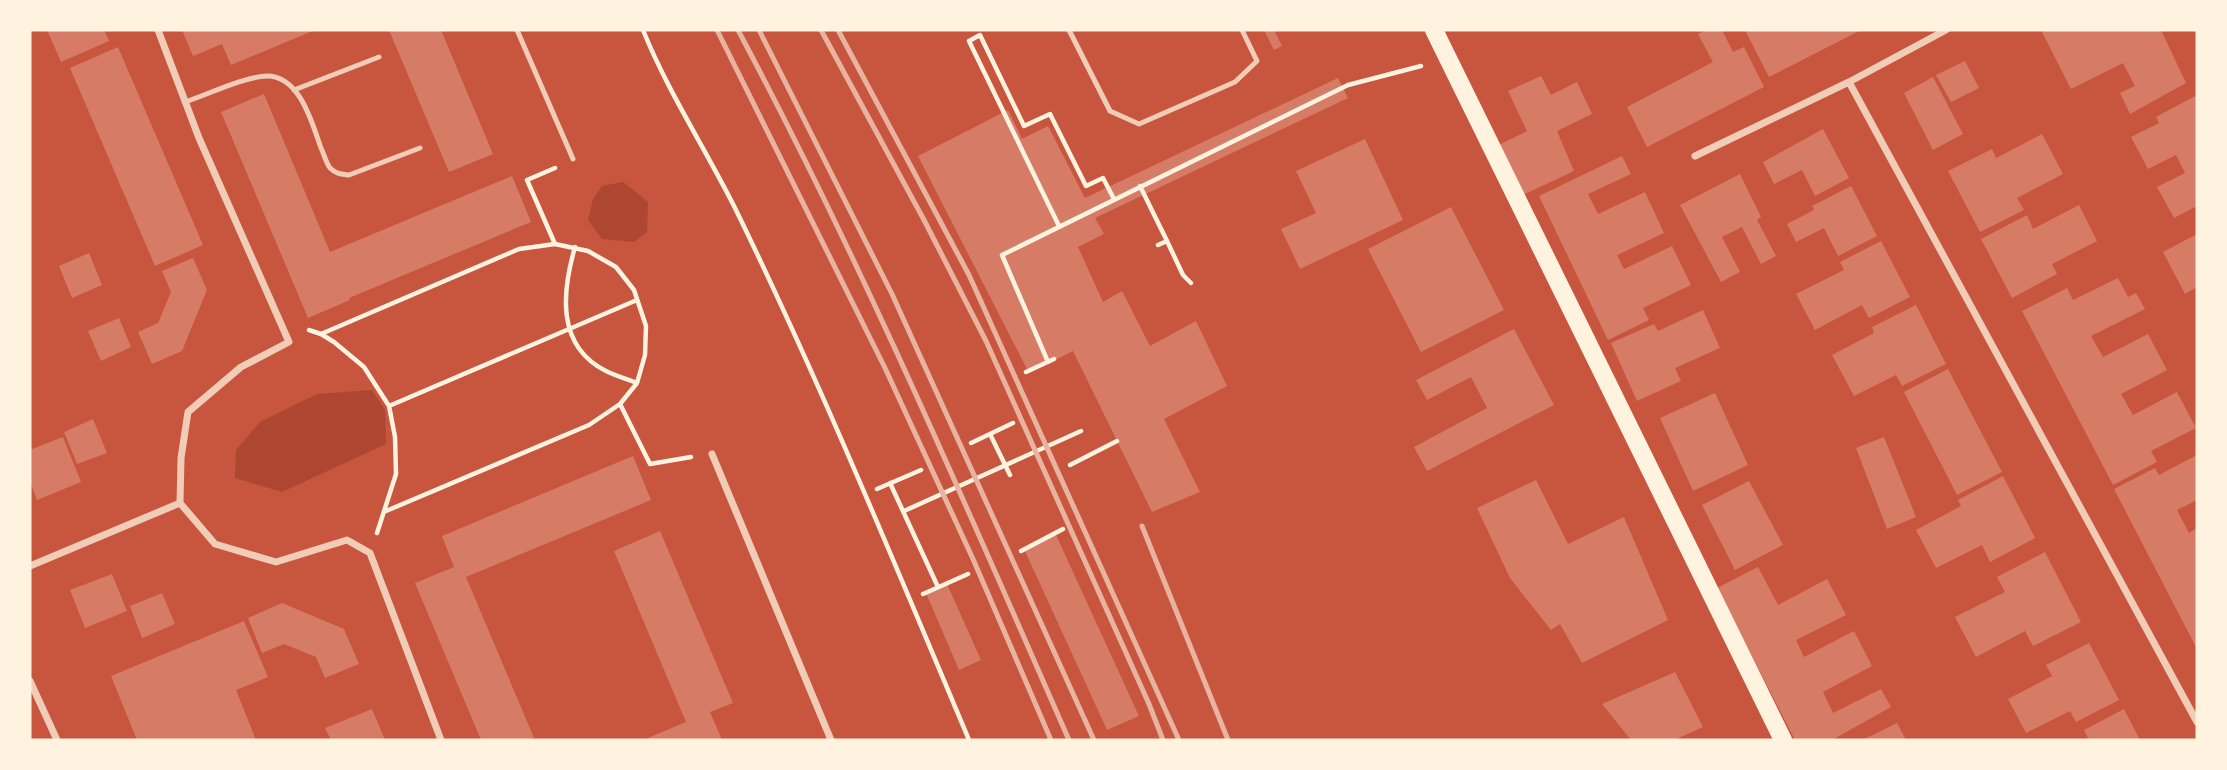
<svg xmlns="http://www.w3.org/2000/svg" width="2227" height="770" font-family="'Zilla Slab',serif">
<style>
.green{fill:#ae4732}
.building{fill:#d67c66}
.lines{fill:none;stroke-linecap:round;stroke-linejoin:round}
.path{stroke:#fff3e0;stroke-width:4.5}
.service{stroke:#f1ccb7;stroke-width:5}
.minor{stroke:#f1ccb7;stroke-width:7}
.primary{stroke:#fff3e0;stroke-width:18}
.rail{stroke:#e9b49f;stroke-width:5}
</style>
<rect width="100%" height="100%" fill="#c8553d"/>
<path class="green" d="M 623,182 L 648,202 L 647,232 L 634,242 L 602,239 L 588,220 L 593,199 L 602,186 Z
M 372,390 L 385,410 L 386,444 L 282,492 L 235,478 L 236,450 L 260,422 L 317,394 Z"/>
<path class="building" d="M 47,30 L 104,30 L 109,41 L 61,62 Z
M 182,30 L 315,30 L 231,65 L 222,44 L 193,56 Z
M 389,30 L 441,30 L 493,154 L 449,172 Z
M 1264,30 L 1274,30 L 1282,46 L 1274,50 Z
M 1706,30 L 1722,30 L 1733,52 L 1744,47 L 1764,87 L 1647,147 L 1627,107 L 1713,62 L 1698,34 Z
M 1745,30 L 1861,30 L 1769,77 Z
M 2046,30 L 2161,30 L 2186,83 L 2130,114 L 2120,93 L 2135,86 L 2123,63 L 2071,89 L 2042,32 Z
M 118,47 L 203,245 L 155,266 L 70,68 Z
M 1965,61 L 1979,88 L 1951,102 L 1936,75 Z
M 1541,76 L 1551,95 L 1577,82 L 1592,114 L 1557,131 L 1574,171 L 1523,195 L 1499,145 L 1527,131 L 1508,91 Z
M 1933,77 L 1963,134 L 1933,150 L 1904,93 Z
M 1338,78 L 1348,98 L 1095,218 L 1104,234 L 1078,247 L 1103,302 L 1122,291 L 1150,346 L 1196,321 L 1227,386 L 1164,419 L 1200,492 L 1152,512 L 1073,351 L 1029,373 L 918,156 L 1008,110 L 1022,139 L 1048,126 L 1085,198 Z
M 264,94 L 330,252 L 512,176 L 531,222 L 349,298 L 350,300 L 308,318 L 221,112 Z
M 2195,96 L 2197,101 L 2197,206 L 2174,218 L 2157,187 L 2185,173 L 2176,155 L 2148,169 L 2131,137 L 2159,123 L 2156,117 Z
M 1823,129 L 1849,178 L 1815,196 L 1802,170 L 1774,184 L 1763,162 Z
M 2042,134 L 2063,174 L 2017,198 L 2024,210 L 1980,232 L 1948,171 L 1992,149 L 1996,158 Z
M 1365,139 L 1403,220 L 1300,269 L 1281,229 L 1316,213 L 1296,171 Z
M 1622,156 L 1631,174 L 1588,194 L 1598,214 L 1645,192 L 1664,233 L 1617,255 L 1624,269 L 1672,246 L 1691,285 L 1643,308 L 1649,320 L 1608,340 L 1539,196 Z
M 1740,174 L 1761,217 L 1757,220 L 1776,256 L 1761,264 L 1742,227 L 1722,237 L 1740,272 L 1721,282 L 1680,205 Z
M 1851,186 L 1877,236 L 1838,256 L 1824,228 L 1796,242 L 1787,224 L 1814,210 L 1812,206 Z
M 2079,205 L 2097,241 L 2052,264 L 2057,274 L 2012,298 L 1981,239 L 2027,215 L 2033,229 Z
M 1451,207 L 1504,310 L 1421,352 L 1368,249 Z
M 2197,234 L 2197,287 L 2185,294 L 2163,252 Z
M 1881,241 L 1910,297 L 1869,318 L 1862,305 L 1815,330 L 1796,294 L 1844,270 L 1840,262 Z
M 89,253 L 102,285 L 72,298 L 59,266 Z
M 193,258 L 207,290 L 182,351 L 152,364 L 138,332 L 158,323 L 171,292 L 162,271 Z
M 2118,278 L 2128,297 L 2136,293 L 2145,309 L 2091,336 L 2103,357 L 2148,334 L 2167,370 L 2121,394 L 2133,415 L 2177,392 L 2196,428 L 2151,451 L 2157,462 L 2113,485 L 2022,311 L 2067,288 L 2073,300 Z
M 1916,305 L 1946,364 L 1902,386 L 1896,375 L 1854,396 L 1832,355 L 1874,333 L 1872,327 Z
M 1703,310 L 1720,348 L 1675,368 L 1681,381 L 1637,401 L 1611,343 L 1654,324 L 1658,331 Z
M 119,318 L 131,347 L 101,361 L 88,331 Z
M 1514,329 L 1554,405 L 1427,471 L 1414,447 L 1487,408 L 1471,377 L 1427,400 L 1416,380 Z
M 1948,369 L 2002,472 L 1957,495 L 1904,392 Z
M 1715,393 L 1748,465 L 1693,491 L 1660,418 Z
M 93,419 L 107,453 L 77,464 L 64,432 Z
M 63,437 L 81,482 L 37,500 L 30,482 L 30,450 Z
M 1884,437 L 1916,517 L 1887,529 L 1856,448 Z
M 2197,455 L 2197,500 L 2177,510 L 2189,533 L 2197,528 L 2197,649 L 2114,489 L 2155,468 L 2159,475 Z
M 633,456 L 651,500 L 466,577 L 534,738 L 527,740 L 481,740 L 415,583 L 454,567 L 442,536 Z
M 2003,476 L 2035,538 L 1990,562 L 1982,545 L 1936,568 L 1916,530 L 1961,506 L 1958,500 Z
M 1536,480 L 1568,544 L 1624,517 L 1668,620 L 1582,663 L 1560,624 L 1551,630 L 1510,578 L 1477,508 Z
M 1749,481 L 1783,545 L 1735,570 L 1702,505 Z
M 660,531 L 733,703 L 710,712 L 722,740 L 643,740 L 686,722 L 614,551 Z
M 1056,535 L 1139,716 L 1107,730 L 1024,549 Z
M 2045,552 L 2081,622 L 2033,646 L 2025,631 L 1976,657 L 1955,617 L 2005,592 L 1997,577 Z
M 1758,567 L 1778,605 L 1827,579 L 1846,615 L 1796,640 L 1804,657 L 1854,631 L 1872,666 L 1823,692 L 1833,713 L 1881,689 L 1891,707 L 1832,740 L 1795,740 L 1717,588 Z
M 112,574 L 127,611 L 85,628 L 70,590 Z
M 947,584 L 981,660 L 959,670 L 926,593 Z
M 162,593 L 175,624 L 142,638 L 130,606 Z
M 282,603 L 344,629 L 359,664 L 325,678 L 316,657 L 284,644 L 262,653 L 248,618 Z
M 244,621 L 268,677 L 236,690 L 256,740 L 137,740 L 111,676 Z
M 2089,643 L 2119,700 L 2076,722 L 2070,711 L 2026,733 L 2008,699 L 2052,676 L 2046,665 Z
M 1675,672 L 1703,727 L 1674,740 L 1631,740 L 1602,704 Z
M 372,709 L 385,740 L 331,740 L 325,728 Z
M 2124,709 L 2140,740 L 2089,740 L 2084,730 Z
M 1897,723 L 1906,740 L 1861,740 L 1873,735 Z"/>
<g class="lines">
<path class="path" d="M 643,30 C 668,92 705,148 735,208 C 820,382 894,562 969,740
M 555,168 L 527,180 L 555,244
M 1140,186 L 1167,241
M 1059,226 L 969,41 L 980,35 L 1024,126 L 1050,114 L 1086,186 L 1103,178 L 1114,199
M 1158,245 L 1167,241 L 1183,275 L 1191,283
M 575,247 C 562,292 556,346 606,371 C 616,376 627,379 637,383
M 309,330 L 321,334 L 334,342 L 364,367 L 389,406 L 395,437 L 396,474 L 377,533
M 321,334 L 519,249 L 555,244 L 588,251 L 616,267 L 634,290 L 646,326 L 645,355 L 637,383 L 620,404 L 589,425 L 386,511
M 1048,362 L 1002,255 L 1348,85 L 1421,66
M 1026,372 L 1054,359
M 620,404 L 650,464 L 691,457
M 389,406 L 637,300
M 990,434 L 1010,475
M 971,443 L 1013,423
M 1070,465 L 1117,441
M 890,483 L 938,587
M 877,489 L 921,470
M 904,511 L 1081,431
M 1021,551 L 1063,529
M 923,594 L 968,574"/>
<path class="service" d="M 517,30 L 573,159
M 1069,30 L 1110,111 L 1139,124 L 1235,82 L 1257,61 L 1242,30
M 294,90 L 379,57
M 185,102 C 206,95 247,76 267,76 C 300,76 312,123 321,148 C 324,154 326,163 330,168 C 336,174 341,174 349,175 L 420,148"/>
<path class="minor" d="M 158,30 L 199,138 L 289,342 L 241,367 L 188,412 L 181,458 L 180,503
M 1849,82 L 2197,722
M 1695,156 L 1849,82 L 1946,30
M 712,454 L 831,740
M 30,566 L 180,503 L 215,544 L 276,562 L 347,540 L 370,553 L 441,740
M 30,681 L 57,740"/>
<path class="primary" d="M 1434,30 L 1783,740"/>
<path class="rail" d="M 717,30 L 885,368 L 973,559 L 1051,740
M 738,30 C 861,261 964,501 1069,740
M 759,30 L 892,294 L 1094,740
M 821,30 L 924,220 L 986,341 L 1149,704 L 1163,740
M 838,30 L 969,275 L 1179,740
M 1142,526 L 1228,740"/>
</g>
<rect width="2227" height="770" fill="none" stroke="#fff3e0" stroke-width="63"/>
</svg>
